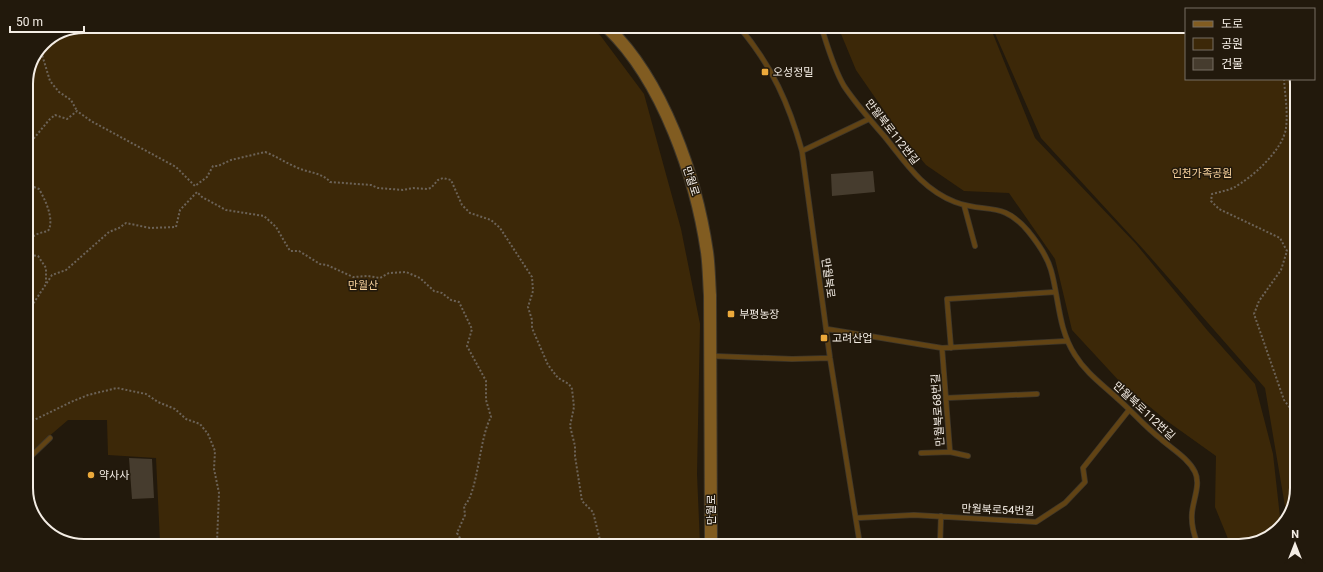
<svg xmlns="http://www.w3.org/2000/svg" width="1323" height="572" font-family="Roboto,'Noto Sans KR',sans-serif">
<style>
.green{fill:#3c2808}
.building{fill:#463c2e}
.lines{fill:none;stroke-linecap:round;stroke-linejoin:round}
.lane-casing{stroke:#3f372a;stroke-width:6}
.secondary-casing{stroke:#3f372a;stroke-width:14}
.path{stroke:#6c6358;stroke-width:2;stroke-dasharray:2 2;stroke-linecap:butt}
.lane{stroke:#614314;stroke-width:4.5}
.secondary{stroke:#815c21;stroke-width:12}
.poi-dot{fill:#eca93b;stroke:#22190c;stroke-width:1.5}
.labels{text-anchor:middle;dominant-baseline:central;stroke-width:3;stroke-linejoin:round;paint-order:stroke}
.poi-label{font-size:11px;fill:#f4ede5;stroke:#22190c;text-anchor:start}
.street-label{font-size:11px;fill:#f4ede5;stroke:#22190c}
.park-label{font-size:11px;fill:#f7d19c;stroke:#22190c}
.rim{fill:none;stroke:#f4ede5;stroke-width:2}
</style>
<rect width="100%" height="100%" fill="#22190c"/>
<path class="green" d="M 84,26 L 589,28 L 600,35 L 644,94 L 681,229 L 700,324 L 697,474 L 700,544 L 160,542 L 156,458 L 108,455 L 107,420 L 68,420 L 26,456 L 26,80 L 43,43 Z
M 839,29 L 991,29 L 1035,138 L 1136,244 L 1207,330 L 1255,384 L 1273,454 L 1280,517 L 1283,522 L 1272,536 L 1240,546 L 1231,546 L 1215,507 L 1216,456 L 1167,421 L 1121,383 L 1072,330 L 1055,259 L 1009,193 L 964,191 L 926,165 L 901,135 L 856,70 Z
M 993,29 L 1186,30 L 1186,79 L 1297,79 L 1293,510 L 1287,518 L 1265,388 L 1144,250 L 1041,138 Z"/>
<path class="building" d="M 873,171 L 875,192 L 832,196 L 831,174 Z
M 129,458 L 152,459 L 154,498 L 132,499 Z"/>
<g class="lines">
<defs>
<path id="lane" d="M 740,28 C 772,66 789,104 802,151 L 830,358 L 860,545
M 822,29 C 828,48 834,69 844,86 C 856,104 871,121 885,137 C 906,163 922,189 955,202 C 987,214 1002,200 1028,231 C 1037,242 1047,256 1051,270 C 1059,298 1058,329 1075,355 C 1086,373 1103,385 1118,399 C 1133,412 1145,427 1161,439 C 1172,449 1188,458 1195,472 C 1201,484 1193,500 1192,513 C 1191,525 1194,534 1198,546
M 802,151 L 869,119
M 964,205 L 975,246
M 827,329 L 942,348 L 1067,341
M 942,348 L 950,452
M 951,348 L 947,299 L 1055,292
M 712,356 L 792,359 L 830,358
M 946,398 L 1037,394
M 921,453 L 950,452 L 968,456
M 26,461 L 50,438
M 856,518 L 914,515 L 1036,522 L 1065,503 L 1085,482 L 1083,468 L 1129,410
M 940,545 L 941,516"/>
<path id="secondary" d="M 608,28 C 663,81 696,177 707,252 C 709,266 709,281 710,295 L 711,544"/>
</defs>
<use href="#lane" class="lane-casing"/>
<use href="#secondary" class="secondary-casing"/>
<path class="path" d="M 40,48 L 50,81 L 59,92 L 71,100 L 77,111
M 1284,79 C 1285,95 1288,111 1286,128 C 1283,150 1252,178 1233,188 C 1226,191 1219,192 1212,194 L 1211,201 L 1219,209 L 1280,238 L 1287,251 L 1281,270 L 1259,301 L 1254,314 L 1284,400 L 1294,413
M 26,148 L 49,120 L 55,115 L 67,119 L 77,111 L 91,121 L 176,167 L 195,186 L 207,177 L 213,166 L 218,166 L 231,160 L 265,152 C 276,156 284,162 296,167 C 307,173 322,172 330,182 L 371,185 L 378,188 L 403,190 L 413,188 L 427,189 L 431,188 L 438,180 L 443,178 L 451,180 L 462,205 L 470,213 L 491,220 L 500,228 L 532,277 L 533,291 L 528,307 L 532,320 L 532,328 L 548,365 L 558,378 L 569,384 L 572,389 L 574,407 L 570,426 L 575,446 L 575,456 L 582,501 L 593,512 L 601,544
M 26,188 L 34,187 L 39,189 C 45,199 55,220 48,231 C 38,233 30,236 26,245 L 30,255 L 38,256 L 46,268 L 46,283
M 26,330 L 31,307 L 52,275 L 66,270 L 109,232 L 119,228 L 126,223 L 150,228 L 176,227 L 180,210 L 197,192 L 202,197 L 226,210 L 264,216 L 276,227 L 290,251 L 299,251 L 320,264 L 327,265 L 353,277 L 368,276 L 380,278 L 389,273 L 406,272 L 420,278 L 434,291 L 442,293 L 451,300 L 459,302 L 472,329 L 467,346 L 486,381 L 486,400 L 491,417 C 479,438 478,494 464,506 L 465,515 L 457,533 L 463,543
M 26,426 L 32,421 L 71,402 L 88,395 L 117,388 L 146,394 L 158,402 L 175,409 L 186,419 L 200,424 L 208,434 L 215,451 L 214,469 L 219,493 L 217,542"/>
<use href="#lane" class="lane"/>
<use href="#secondary" class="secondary"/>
</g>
<g class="poi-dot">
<rect x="761" y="68" width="8" height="8" rx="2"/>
<rect x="727" y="310" width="8" height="8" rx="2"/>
<rect x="820" y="334" width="8" height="8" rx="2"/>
<circle cx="91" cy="475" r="4"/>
</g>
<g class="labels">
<g class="poi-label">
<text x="773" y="72">오성정밀</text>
<text x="739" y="314">부평농장</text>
<text x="832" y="338">고려산업</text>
<text x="99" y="475">약사사</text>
</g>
<g class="street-label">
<text transform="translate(892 132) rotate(52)">만월북로112번길</text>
<text transform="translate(691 181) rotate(72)">만월로</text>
<text transform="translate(828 278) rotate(82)">만월북로</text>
<text transform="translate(938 410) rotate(-94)">만월북로68번길</text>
<text transform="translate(1144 411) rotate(43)">만월북로112번길</text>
<text transform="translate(711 510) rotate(-90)">만월로</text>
<text transform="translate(998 510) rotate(2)">만월북로54번길</text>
</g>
<g class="park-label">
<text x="1202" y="173">인천가족공원</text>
<text x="363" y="285">만월산</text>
</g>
</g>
<path d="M0 0H1323V572H0ZM84 33H1239A51 51 0 0 1 1290 84V488A51 51 0 0 1 1239 539H84A51 51 0 0 1 33 488V84A51 51 0 0 1 84 33Z" fill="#22190c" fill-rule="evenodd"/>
<path class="rim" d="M84 33H1239A51 51 0 0 1 1290 84V488A51 51 0 0 1 1239 539H84A51 51 0 0 1 33 488V84A51 51 0 0 1 84 33Z"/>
<rect x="1185" y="8" width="130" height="72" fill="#22190c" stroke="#766e63"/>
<rect x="1193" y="21" width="20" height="6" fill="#815c21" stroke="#766e63"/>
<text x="1221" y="28" font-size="12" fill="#f4ede5">도로</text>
<rect x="1193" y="38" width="20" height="12" fill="#3c2808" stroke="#766e63"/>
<text x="1221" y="48" font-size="12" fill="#f4ede5">공원</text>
<rect x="1193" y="58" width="20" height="12" fill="#463c2e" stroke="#766e63"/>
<text x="1221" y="68" font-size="12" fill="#f4ede5">건물</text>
<g transform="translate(1295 544)" stroke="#22190c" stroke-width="3" paint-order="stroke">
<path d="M0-3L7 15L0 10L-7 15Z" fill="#f4ede5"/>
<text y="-6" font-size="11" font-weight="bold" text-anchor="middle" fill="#f4ede5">N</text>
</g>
<path d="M10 26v6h74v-6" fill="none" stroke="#f4ede5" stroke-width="2"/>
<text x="16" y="26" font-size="12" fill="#f4ede5" stroke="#22190c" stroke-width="3" paint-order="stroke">50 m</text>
</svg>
